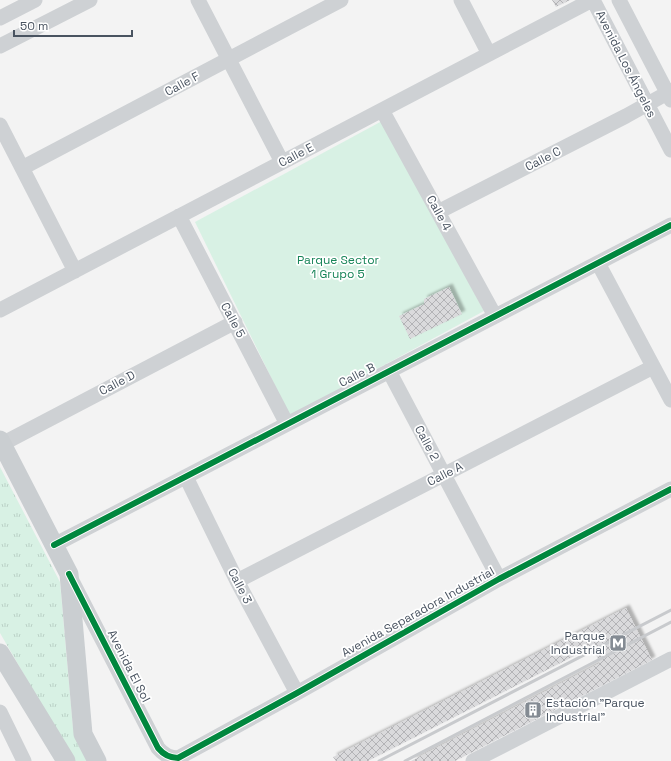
<svg xmlns="http://www.w3.org/2000/svg" width="671" height="761" font-family="'Space Grotesk',sans-serif">
<style>
.grass{fill:url(#grass-tufts)}
.park{fill:#d8f1e4}
.building{fill:url(#building-cross-hatch);filter:url(#shadow)}
.lines{fill:none;stroke-linecap:round;stroke-linejoin:round}
.minor{stroke:#ced1d4;stroke-width:15}
.major{stroke:#caced1;stroke-width:19}
.rail{stroke:#c8cacd;stroke-width:3}
.cycleway-casing{stroke:#fff;stroke-width:8}
.cycleway{stroke:#00873e;stroke-width:6}
.labels{text-anchor:middle;dominant-baseline:central;stroke-width:3.5;stroke-linejoin:round;paint-order:stroke}
.street-label{font-size:12px;fill:#495360;stroke:#fff}
.park-label{font-size:12px;fill:#178458;stroke:#fff}
.poi-label{font-size:12px;fill:#495360;stroke:#fff;text-anchor:end}
</style>
<defs>
<pattern id="grass-tufts" width="24" height="20" patternUnits="userSpaceOnUse"><rect width="24" height="20" fill="#d8f1e4"/><path d="M3 7l-1-3M5 7V3M7 7l1-3M15 17l-1-3M17 17v-4M19 17l1-3" fill="none" stroke="#bbd1c6"/></pattern>
<pattern id="building-cross-hatch" width="8" height="8" patternUnits="userSpaceOnUse"><rect width="8" height="8" fill="#dadadc"/><path d="M0 0l8 8M0 8l8-8" fill="none" stroke="#b3b3b6"/></pattern>
<filter id="shadow"><feDropShadow dx="3.5" dy="-3.5" stdDeviation="1" flood-color="#0004"/></filter>
</defs>
<rect width="100%" height="100%" fill="#f3f3f3"/>
<path class="grass" d="M 0,467 L 60,582 L 73,728 L 87,761 L 74,761 L 0,633 Z"/>
<path class="park" d="M 382,121 L 484,311 L 290,416 L 195,222 Z"/>
<path class="building" d="M 552,0 L 570,0 L 556,7 Z
M 449,287 L 462,314 L 410,339 L 399,316 L 424,304 L 424,299 Z
M 626,608 L 652,660 L 455,761 L 411,761 L 600,663 L 592,647 L 368,761 L 336,761 L 333,757 Z"/>
<g class="lines">
<path class="minor" d="M 198,0 L 282,162
M 461,0 L 489,54
M 593,0 L 671,150
M 619,0 L 671,100
M 0,18 L 35,0
M 0,46 L 90,0
M 382,110 L 495,316
M 0,125 L 75,271
M 22,168 L 341,0
M 438,212 L 626,116 L 671,91
M 179,216 L 287,424
M 598,263 L 671,400
M 0,310 L 592,0
M 389,371 L 499,579
M 0,445 L 235,322
M 186,477 L 237,581 L 297,693
M 54,545 L 671,225
M 71,579 L 158,748 C 163,754 169,758 178,758 L 297,693 L 499,579 L 671,489
M 237,581 L 653,367
M 0,712 L 24,761
M 473,761 L 671,659"/>
<path class="major" d="M 0,440 L 69,574 L 83,734 L 97,761
M 0,653 L 66,761"/>
<path class="rail" d="M 379,761 L 671,610
M 405,761 L 671,622"/>
<defs>
<path id="cycleway" d="M 54,545 L 671,225
M 69,574 L 158,748 C 163,754 169,758 178,758 L 297,693 L 499,579 L 671,489"/>
</defs>
<use href="#cycleway" class="cycleway-casing"/>
<use href="#cycleway" class="cycleway"/>
</g>
<defs>
<symbol id="metro-square" viewBox="-11 -11 22 22"><rect x="-9" y="-9" width="18" height="18" rx="4" fill="#848b93" stroke="#fff"/><path d="M-5.5 5V-5H-3L0 0L3-5H5.5V5H3V-.5L0 4L-3-.5V5Z" fill="#fff"/></symbol>
<symbol id="building-square" viewBox="-11 -11 22 22"><rect x="-9" y="-9" width="18" height="18" rx="4" fill="#848b93" stroke="#fff"/><path d="M-4-6H4V6H1V3H-1V6H-4ZM-2.5-4.3h1.7v1.8h-1.7ZM.8-4.3h1.7v1.8H.8ZM-2.5-1h1.7V.8h-1.7ZM.8-1h1.7V.8H.8Z" fill="#fff"/></symbol>
</defs>
<g fill-rule="evenodd">
<use href="#metro-square" x="608" y="633" width="20" height="20"/>
<use href="#building-square" x="523" y="700" width="20" height="20"/>
</g>
<g class="labels">
<g class="street-label">
<text transform="translate(626 64) rotate(63)">Avenida Los Ángeles</text>
<text transform="translate(182 84) rotate(-28)">Calle F</text>
<text transform="translate(296 155) rotate(-28)">Calle E</text>
<text transform="translate(543 159) rotate(-27)">Calle C</text>
<text transform="translate(439 213) rotate(61)">Calle 4</text>
<text transform="translate(233 320) rotate(62)">Calle 5</text>
<text transform="translate(357 375) rotate(-27)">Calle B</text>
<text transform="translate(117 383) rotate(-28)">Calle D</text>
<text transform="translate(427 443) rotate(62)">Calle 2</text>
<text transform="translate(445 474) rotate(-27)">Calle A</text>
<text transform="translate(240 586) rotate(63)">Calle 3</text>
<text transform="translate(418 612) rotate(-29)">Avenida Separadora Industrial</text>
<text transform="translate(129 666) rotate(63)">Avenida El Sol</text>
</g>
<g class="park-label">
<text x="338" y="260">Parque Sector<tspan x="338" dy="14">1 Grupo 5</tspan></text>
</g>
<g class="poi-label">
<text x="605" y="636">Parque<tspan x="605" dy="14">Industrial</tspan></text>
<text x="546" y="703" text-anchor="start">Estación "Parque<tspan x="546" dy="14">Industrial"</tspan></text>
</g>
</g>
<path d="M14 30v6h118v-6" fill="none" stroke="#495360" stroke-width="2"/>
<text x="20" y="30" font-size="12" fill="#495360" stroke="#ffffff" stroke-width="3" paint-order="stroke">50 m</text>
</svg>
